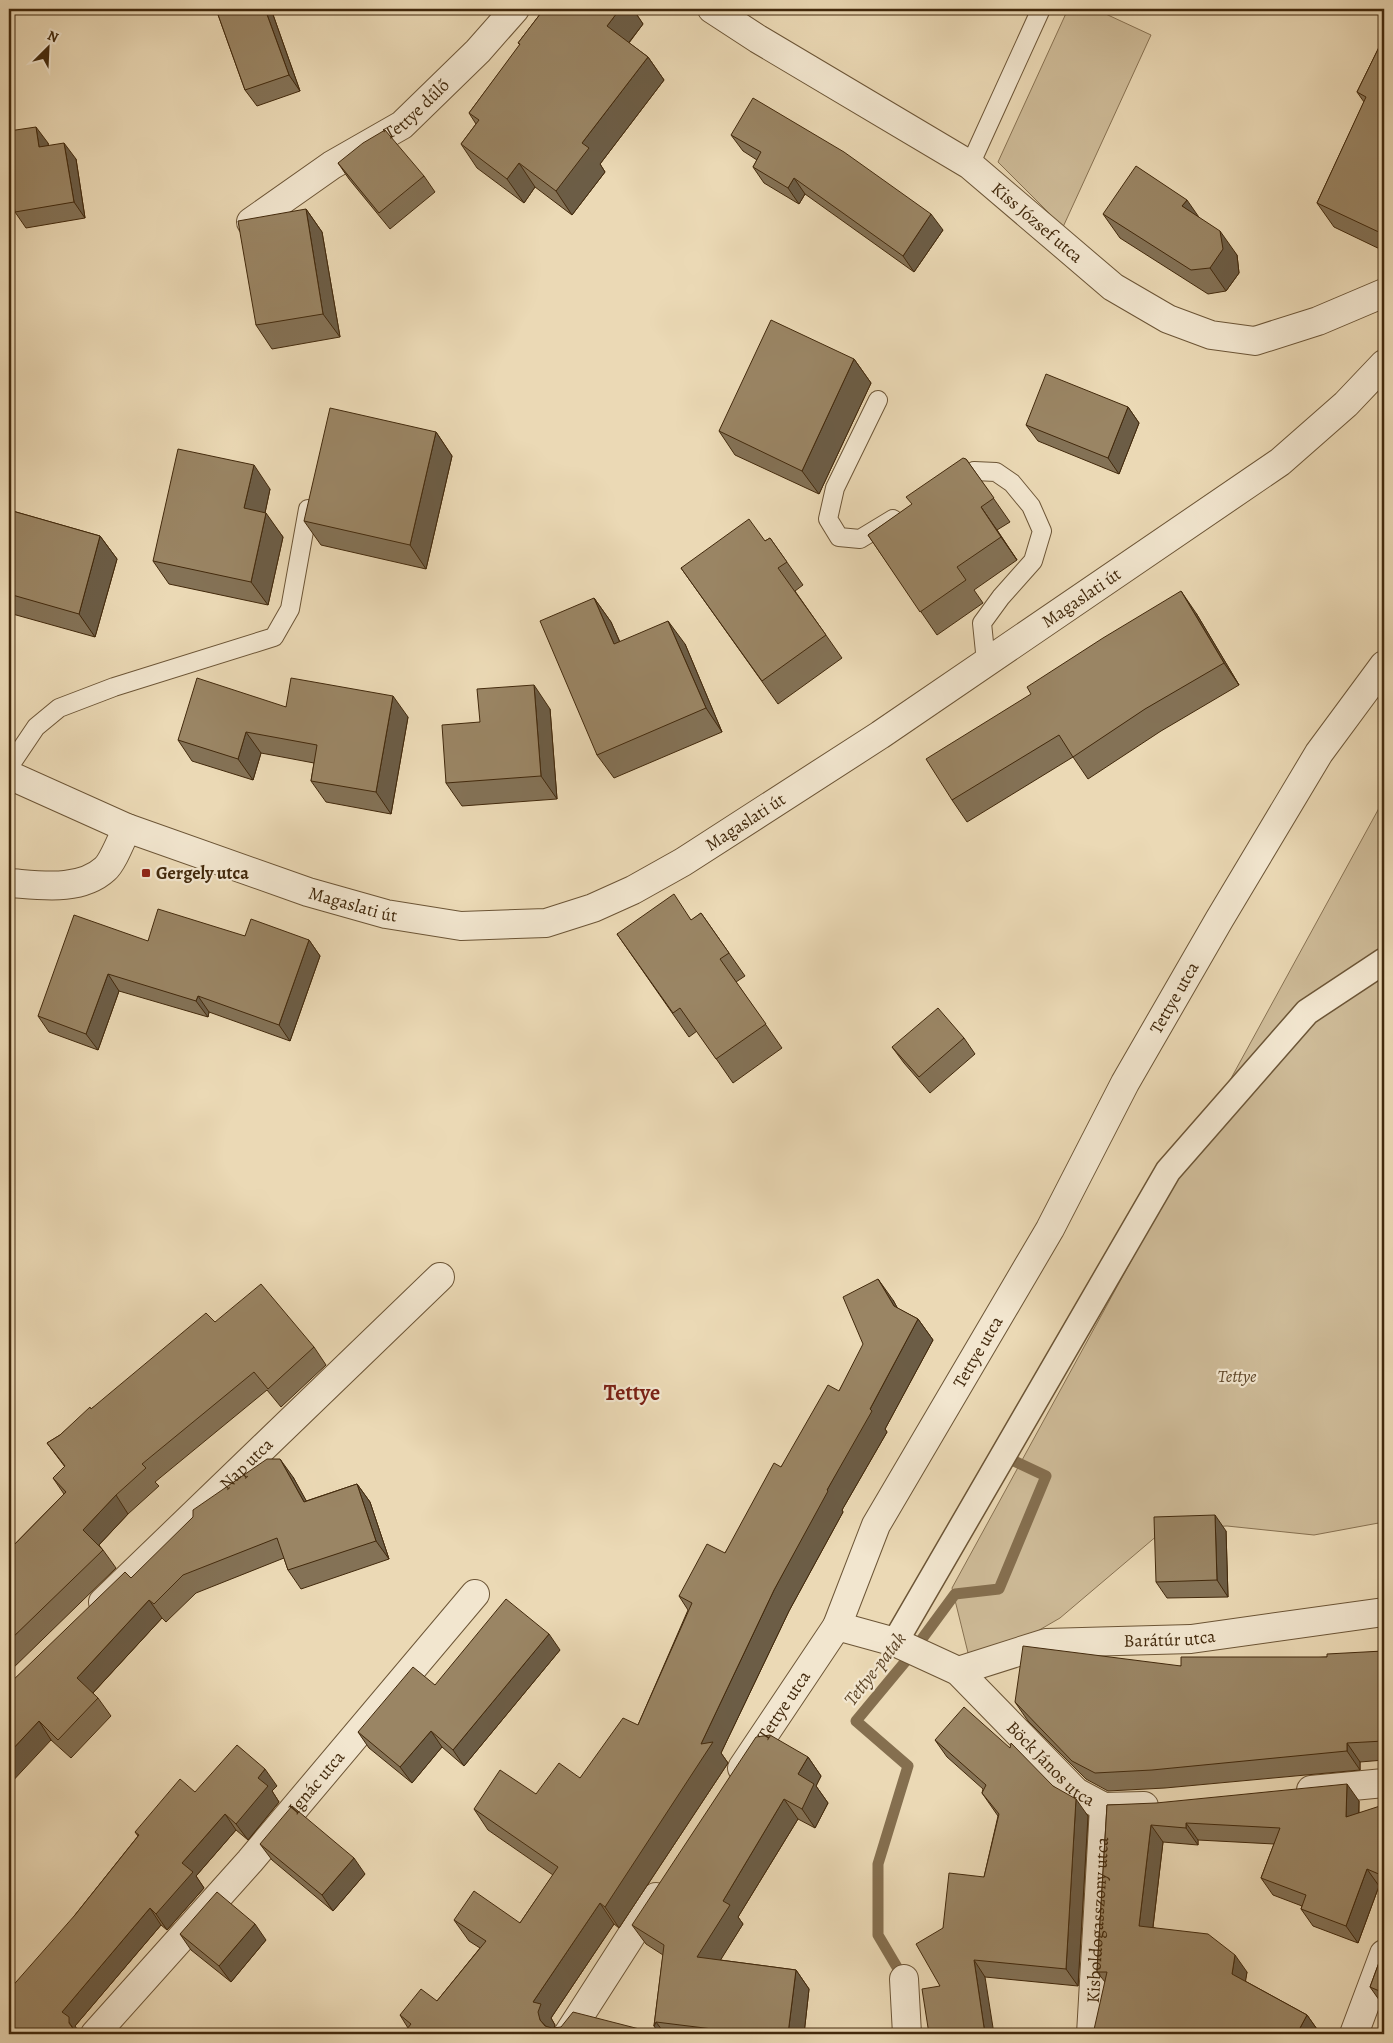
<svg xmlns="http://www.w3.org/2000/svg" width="1393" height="2043" font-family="Alegreya,serif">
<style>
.green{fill:#cebb98;stroke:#887252}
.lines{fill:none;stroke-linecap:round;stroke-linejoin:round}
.stream{stroke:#856f4f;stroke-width:11}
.service-casing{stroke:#6c5536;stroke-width:20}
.pedestrian-casing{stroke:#6c5536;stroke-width:28}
.minor-casing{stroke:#6c5536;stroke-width:30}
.tertiary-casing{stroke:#6c5536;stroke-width:30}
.service{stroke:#f2e6cf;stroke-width:18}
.pedestrian{stroke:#f2e6cf;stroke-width:25}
.minor{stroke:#f2e6cf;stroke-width:28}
.tertiary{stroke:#f2e6cf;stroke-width:28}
.wall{fill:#847256;stroke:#42290c}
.shaded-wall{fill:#6c5d46;stroke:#42290c}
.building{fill:#9a8564;stroke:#42290c}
.poi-dot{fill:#8f2418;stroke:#f2e6cf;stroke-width:2}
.labels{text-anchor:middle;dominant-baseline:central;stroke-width:4.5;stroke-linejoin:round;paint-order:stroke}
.street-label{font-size:18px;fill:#42290c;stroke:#f2e6cf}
.poi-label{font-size:18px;font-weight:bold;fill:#42290c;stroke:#f2e6cf;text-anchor:start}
.park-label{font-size:18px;font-style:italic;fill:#5e4628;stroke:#f2e6cf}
.water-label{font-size:19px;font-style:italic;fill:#5e4628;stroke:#f2e6cf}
.district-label{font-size:22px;font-weight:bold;fill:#7a1f14;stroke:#f2e6cf}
</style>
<rect width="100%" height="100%" fill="#ebd9b5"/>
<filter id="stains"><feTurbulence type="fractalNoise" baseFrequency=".004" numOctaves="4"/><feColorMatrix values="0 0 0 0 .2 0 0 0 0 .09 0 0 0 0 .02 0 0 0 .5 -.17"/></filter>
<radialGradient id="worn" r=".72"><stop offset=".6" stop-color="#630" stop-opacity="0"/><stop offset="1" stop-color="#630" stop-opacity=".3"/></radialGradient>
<path class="green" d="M 1068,9 L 1095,9 L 1151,35 L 1063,227 L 998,162 Z
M 1384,799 L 1384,1522 L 1314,1535 L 1227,1526 L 1165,1529 L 1060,1618 L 972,1669 L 952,1588 Z"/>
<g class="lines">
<path class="stream" d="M 904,1979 L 878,1935 L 878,1864 L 908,1766 L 856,1721 L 905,1662 L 955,1594 L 999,1589 L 1046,1476 L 1014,1461"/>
<defs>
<path id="service" d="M 970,165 L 1041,9
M 878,400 L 835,488 L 828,519 L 839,537 L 860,539 L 893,519
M 954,483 L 974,471 L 996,472 L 1012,483 L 1031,506 L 1042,531 L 1033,561 L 1001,597 L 982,623 L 986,662
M 9,767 L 36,727 L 59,708 L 114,687 L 274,637 L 290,609 L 308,509"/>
<path id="pedestrian" d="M 895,1642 L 1168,1171 L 1307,1012 L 1384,961"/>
<g id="minor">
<path id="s1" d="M 712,9 L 758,39 L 970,165 L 1113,287 L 1168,319 L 1211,335 L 1255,341 L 1318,321 L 1384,293"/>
<path id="s2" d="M 251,222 L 332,165 L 402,125 L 478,51 L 515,9"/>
<path d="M 9,883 C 39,885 80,892 105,869 C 113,862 122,838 127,828"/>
<path id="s3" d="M 103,1602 L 440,1277"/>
<path id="s4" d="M 837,1626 L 895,1642 L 958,1671 L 1076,1792 L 1104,1807 L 1144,1806"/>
<path id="s5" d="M 958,1671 L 1046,1643 L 1191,1639 L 1384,1612"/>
<path id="s6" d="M 742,1768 L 837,1626 L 876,1525 L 1050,1229 L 1125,1083 L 1219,920 L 1319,753 L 1384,665"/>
<path d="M 1311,1790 L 1384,1783"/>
<path d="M 904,1979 L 907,2034"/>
<path id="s7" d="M 95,2034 L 250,1861 L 475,1594"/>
<path d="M 568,2034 L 656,1897"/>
<path id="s8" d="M 1091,2034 L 1104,1807"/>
<path d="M 1354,2034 L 1384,1954"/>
</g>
<g id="tertiary">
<path id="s9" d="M 9,775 L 127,828 L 308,892 L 386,914 L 461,926 L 546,923 L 593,908 L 633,890 L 683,862 L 880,735 L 1280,462 L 1346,404 L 1384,364"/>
</g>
</defs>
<use href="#service" class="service-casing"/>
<use href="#pedestrian" class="pedestrian-casing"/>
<use href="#minor" class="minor-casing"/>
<use href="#tertiary" class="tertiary-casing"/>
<use href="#service" class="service"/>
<use href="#pedestrian" class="pedestrian"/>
<use href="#minor" class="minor"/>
<use href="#tertiary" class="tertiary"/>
</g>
<path class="wall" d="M 216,9 L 271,9 L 300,91 L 257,106 L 245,90 Z
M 544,9 L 633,9 L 643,24 L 629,43 L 648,57 L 664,80 L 600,164 L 605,172 L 572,215 L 535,187 L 524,203 L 477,168 L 461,144 L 476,124 L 469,113 L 520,45 L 518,43 Z
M 1384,37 L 1384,251 L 1334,227 L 1317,203 L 1364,102 L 1357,92 Z
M 731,135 L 943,230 L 914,272 L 805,194 L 799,204 L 764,183 L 753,167 L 757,160 L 743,151 Z
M 48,143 L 48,146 L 76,159 L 85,218 L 26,228 L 15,212 Z
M 338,163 L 424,176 L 435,192 L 390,229 L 349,179 Z
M 306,209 L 322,232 L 340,337 L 272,349 L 256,325 Z
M 1103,214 L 1198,217 L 1237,255 L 1239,273 L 1226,291 L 1208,294 L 1120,238 Z
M 854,359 L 871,383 L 819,494 L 735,455 L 719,431 Z
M 1128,407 L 1139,423 L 1119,474 L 1038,441 L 1026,425 Z
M 436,432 L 452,456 L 426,569 L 321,545 L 304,521 Z
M 966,459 L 1010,522 L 997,530 L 1017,560 L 974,590 L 983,603 L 937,635 L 868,535 L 912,505 Z
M 270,489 L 265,513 L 283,537 L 268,605 L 169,584 L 153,561 Z
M 9,510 L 100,536 L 117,559 L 95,637 L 9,613 Z
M 770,538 L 803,585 L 795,591 L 842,658 L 778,704 L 681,568 L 765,541 Z
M 594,598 L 611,622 L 620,642 L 685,644 L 722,732 L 614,778 L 597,755 Z
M 1196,613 L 1239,685 L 1161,731 L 1088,779 L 1073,757 L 967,822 L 952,800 Z
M 286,707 L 408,717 L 391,814 L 326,802 L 311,781 L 314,763 L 261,753 L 253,780 L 192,761 L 178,740 Z
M 550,709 L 557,799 L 462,806 L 446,783 L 480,722 Z
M 701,913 L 745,976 L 736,982 L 782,1048 L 733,1083 L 697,1031 L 689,1037 L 617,934 L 692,920 Z
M 245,936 L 309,940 L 320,956 L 290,1041 L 209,1012 L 208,1017 L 119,991 L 98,1050 L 49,1032 L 38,1016 L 148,941 Z
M 964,1038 L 975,1054 L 930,1093 L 904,1063 L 892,1047 Z
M 893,1300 L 897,1308 L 918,1319 L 933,1340 L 885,1429 L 887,1432 L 842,1510 L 843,1512 L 789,1611 L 721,1753 L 728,1763 L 619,1928 L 614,1924 L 551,2018 L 555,2025 L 554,2028 L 655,2033 L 656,2034 L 403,2034 L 408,2028 L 400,2015 L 437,2001 L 480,1948 L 469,1941 L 454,1920 L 520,1923 L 553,1875 L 488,1830 L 474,1809 L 536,1794 L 580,1778 L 638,1725 L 688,1610 L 679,1596 L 725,1553 L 781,1467 L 839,1391 Z
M 215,1322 L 314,1347 L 326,1365 L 281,1407 L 267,1390 L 155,1482 L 159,1486 L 128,1514 L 99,1545 L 103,1550 L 116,1568 L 9,1672 L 9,1550 L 64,1494 L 53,1478 L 65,1467 L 47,1443 L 60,1435 L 91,1409 Z
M 293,1477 L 306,1501 L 357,1484 L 370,1502 L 389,1559 L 301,1589 L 288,1570 L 284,1558 L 196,1593 L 166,1622 L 162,1618 L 93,1693 L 98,1698 L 111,1716 L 71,1758 L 51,1740 L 9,1684 L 131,1578 Z
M 1226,1531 L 1228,1597 L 1167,1598 L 1156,1582 Z
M 1384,1623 L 1384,1760 L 1360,1762 L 1360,1770 L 1165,1788 L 1108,1791 L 1086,1779 L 1028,1721 L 1015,1702 L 1181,1666 L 1327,1657 L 1383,1651 Z
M 560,1650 L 464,1766 L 442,1747 L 412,1783 L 369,1748 L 358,1732 L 435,1685 Z
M 935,1740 L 1053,1786 L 1088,1816 L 1078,1986 L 985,1977 L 940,1986 L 943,1928 L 984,1877 L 998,1816 L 982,1793 L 983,1789 L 947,1757 Z
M 808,1757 L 821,1776 L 816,1786 L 828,1803 L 815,1828 L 798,1819 L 738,1917 L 743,1924 L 720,1960 L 796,1970 L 809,1989 L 804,2034 L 660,2034 L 654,2026 L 663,1955 L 646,1944 L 632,1925 Z
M 277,1786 L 272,1791 L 279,1802 L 248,1840 L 236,1830 L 196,1876 L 204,1888 L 167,1930 L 161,1925 L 75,2026 L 9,2034 L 75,1915 L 138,1836 L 135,1832 L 195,1792 Z
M 1359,1801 L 1359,1813 L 1384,1809 L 1384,1889 L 1379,1886 L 1358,1943 L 1313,1926 L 1301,1909 L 1302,1906 L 1273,1895 L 1261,1878 L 1274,1844 L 1198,1840 L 1198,1845 L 1163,1842 L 1153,1927 L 1247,1972 L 1245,1981 L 1307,2015 L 1319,2032 L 1105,1982 L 1097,1972 L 1107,1805 Z
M 260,1844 L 365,1874 L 333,1911 L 272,1860 Z
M 180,1934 L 266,1940 L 231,1982 L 191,1950 Z
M 1384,1949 L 1384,2005 L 1382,2004 L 1370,1987 Z"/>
<path class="shaded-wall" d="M 265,9 L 271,9 L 300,91 L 289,75 Z
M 620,9 L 633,9 L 643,24 L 623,50 L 607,26 Z
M 648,57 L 664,80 L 600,164 L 605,172 L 572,215 L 556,191 L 582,143 Z
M 36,127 L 48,143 L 51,163 L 39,147 Z
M 64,143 L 76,159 L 85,218 L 74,202 Z
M 519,163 L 535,187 L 524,203 L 507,179 Z
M 794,178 L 805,194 L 799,204 L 788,188 Z
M 1187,200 L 1203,223 L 1182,206 Z
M 306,209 L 322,232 L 340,337 L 323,314 Z
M 931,214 L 943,230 L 914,272 L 903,256 Z
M 1220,231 L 1237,255 L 1239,273 L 1226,291 L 1210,268 Z
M 854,359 L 871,383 L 819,494 L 802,471 Z
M 1128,407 L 1139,423 L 1119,474 L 1108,458 Z
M 436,432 L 452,456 L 426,569 L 410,545 Z
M 254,465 L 270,489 L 261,532 L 244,508 Z
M 981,507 L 997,530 L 1017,560 L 1001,537 Z
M 266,513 L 283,537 L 268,605 L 251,582 Z
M 100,536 L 117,559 L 95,637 L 79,614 Z
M 1181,591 L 1196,613 L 1239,685 L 1224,663 Z
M 594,598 L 611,622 L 631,668 L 614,644 Z
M 668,621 L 685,644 L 722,732 L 706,708 Z
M 534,685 L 550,709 L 557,799 L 541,776 Z
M 393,696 L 408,717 L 391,814 L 376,792 Z
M 246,732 L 261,753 L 253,780 L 238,759 Z
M 309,940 L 320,956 L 290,1041 L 279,1025 Z
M 108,974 L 119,991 L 98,1050 L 86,1034 Z
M 198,996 L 209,1012 L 208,1017 L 196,1001 Z
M 878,1279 L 893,1300 L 908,1327 L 894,1306 Z
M 918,1319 L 933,1340 L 885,1429 L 887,1432 L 842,1510 L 843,1512 L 789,1611 L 721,1753 L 728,1763 L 619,1928 L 605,1907 L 701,1744 L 774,1590 Z
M 280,1459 L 293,1477 L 317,1520 L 304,1502 Z
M 357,1484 L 370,1502 L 389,1559 L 376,1541 Z
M 116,1495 L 128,1514 L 96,1548 L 83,1530 Z
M 1215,1515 L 1226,1531 L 1228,1597 L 1217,1580 Z
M 149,1600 L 162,1618 L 90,1696 L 77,1678 Z
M 549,1634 L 560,1650 L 464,1766 L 453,1750 Z
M 39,1721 L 51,1740 L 9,1785 L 9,1753 Z
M 431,1731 L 442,1747 L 412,1783 L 400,1767 Z
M 1347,1743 L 1360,1762 L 1360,1770 L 1347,1751 Z
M 808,1757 L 821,1776 L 816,1786 L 828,1803 L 815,1828 L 802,1809 L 798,1774 Z
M 265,1769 L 277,1786 L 272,1791 L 279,1802 L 248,1840 L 236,1824 L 258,1778 Z
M 1347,1784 L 1359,1801 L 1358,1834 L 1346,1817 Z
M 784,1799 L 798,1819 L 738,1917 L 743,1924 L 710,1977 L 697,1957 L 723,1901 Z
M 1076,1799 L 1088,1816 L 1078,1986 L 1066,1969 Z
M 225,1814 L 236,1830 L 196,1876 L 204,1888 L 167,1930 L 156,1914 L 182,1863 Z
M 1186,1823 L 1198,1840 L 1198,1845 L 1186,1828 Z
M 1151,1825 L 1163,1842 L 1151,1943 L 1139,1926 Z
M 354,1858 L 365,1874 L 333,1911 L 322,1895 Z
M 1384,1867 L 1384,1880 L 1381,1875 Z
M 1367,1869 L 1379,1886 L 1358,1943 L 1346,1926 Z
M 600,1903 L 614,1924 L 551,2018 L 555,2025 L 552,2033 L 553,2034 L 540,2020 L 533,2002 Z
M 150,1908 L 161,1925 L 75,2026 L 80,2033 L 77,2034 L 62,2012 Z
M 255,1924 L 266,1940 L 231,1982 L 219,1966 Z
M 1235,1955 L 1247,1972 L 1244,1991 L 1232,1974 Z
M 974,1960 L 985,1977 L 994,2034 L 985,2034 Z
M 796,1970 L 809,1989 L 804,2034 L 788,2034 Z
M 1307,2015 L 1319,2032 L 1317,2034 L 1304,2034 L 1300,2028 Z
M 656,2022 L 665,2034 L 660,2034 L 654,2026 Z"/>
<path class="building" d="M 216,9 L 265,9 L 289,75 L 245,90 Z
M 544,9 L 620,9 L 607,26 L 648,57 L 582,143 L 589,148 L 556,191 L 519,163 L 507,179 L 461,144 L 479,120 L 469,113 L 520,44 L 518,43 Z
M 1384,37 L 1384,231 L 1383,234 L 1317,203 L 1366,97 L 1357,92 Z
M 753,98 L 844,152 L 931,214 L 903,256 L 794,178 L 788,188 L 753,167 L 761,152 L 731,135 Z
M 36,127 L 39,147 L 64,143 L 74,202 L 15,212 L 9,173 L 9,131 Z
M 385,130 L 424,176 L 379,213 L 338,163 L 363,143 Z
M 1136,166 L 1187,200 L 1182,206 L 1220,231 L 1223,249 L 1210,268 L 1191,270 L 1103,214 Z
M 306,209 L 323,314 L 256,325 L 238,221 Z
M 771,320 L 854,359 L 802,471 L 719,431 Z
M 1046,374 L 1128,407 L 1108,458 L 1026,425 Z
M 330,408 L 436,432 L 410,545 L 304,521 Z
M 178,449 L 254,465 L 244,508 L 266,513 L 251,582 L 153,561 Z
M 963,458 L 966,459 L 994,498 L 981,507 L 1001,537 L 957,567 L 966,580 L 920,612 L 868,535 L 912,504 L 906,497 Z
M 9,510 L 100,536 L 79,614 L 9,594 Z
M 749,519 L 765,541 L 770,538 L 787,562 L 778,568 L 826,635 L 762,681 L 681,568 Z
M 1181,591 L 1224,663 L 1145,709 L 1073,757 L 1059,735 L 952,800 L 926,759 L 1031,694 L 1027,687 L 1103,638 Z
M 594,598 L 614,644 L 668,621 L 706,708 L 597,755 L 540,621 Z
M 197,678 L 286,707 L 291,678 L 393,696 L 376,792 L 311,781 L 317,745 L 246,732 L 238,759 L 178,740 Z
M 534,685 L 541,776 L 446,783 L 442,725 L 480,722 L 477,689 Z
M 674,894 L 691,920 L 701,913 L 729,953 L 720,959 L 766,1024 L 716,1059 L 680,1008 L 673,1013 L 617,934 Z
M 158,909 L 245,936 L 251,919 L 309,940 L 279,1025 L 198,996 L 196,1001 L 108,974 L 86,1034 L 38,1016 L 74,915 L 148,941 Z
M 938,1008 L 964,1038 L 919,1077 L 892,1047 Z
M 878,1279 L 894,1306 L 918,1319 L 870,1409 L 872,1411 L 827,1490 L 828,1491 L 774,1590 L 701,1744 L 713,1742 L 605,1907 L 600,1903 L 533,2002 L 541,2004 L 538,2012 L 540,2020 L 545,2026 L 552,2028 L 561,2027 L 573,2012 L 655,2033 L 655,2034 L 403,2034 L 411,2024 L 400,2015 L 421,1989 L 437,2001 L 486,1941 L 454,1920 L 474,1891 L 520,1923 L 558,1867 L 474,1809 L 500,1770 L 536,1794 L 559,1763 L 580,1778 L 623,1718 L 638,1725 L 692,1603 L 679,1596 L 707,1544 L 725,1553 L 774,1463 L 781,1467 L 828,1385 L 839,1391 L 863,1344 L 843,1297 Z
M 261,1284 L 314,1347 L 268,1389 L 254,1372 L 142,1464 L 146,1468 L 116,1495 L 83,1530 L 103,1550 L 9,1641 L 9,1550 L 66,1492 L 53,1478 L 65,1466 L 47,1443 L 60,1435 L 90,1407 L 91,1409 L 206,1313 L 215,1322 Z
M 267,1459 L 280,1459 L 304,1502 L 357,1484 L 376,1541 L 288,1570 L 277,1538 L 183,1575 L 154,1604 L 149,1600 L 77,1678 L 98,1698 L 58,1740 L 39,1721 L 9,1753 L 9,1684 L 125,1572 L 131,1578 L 193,1517 L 193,1510 Z
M 1215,1515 L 1217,1580 L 1156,1582 L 1154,1517 Z
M 506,1599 L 549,1634 L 453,1750 L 431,1731 L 400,1767 L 358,1732 L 413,1667 L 435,1685 Z
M 1382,1623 L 1384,1623 L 1384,1741 L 1347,1743 L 1347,1751 L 1152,1770 L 1095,1773 L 1072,1761 L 1015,1702 L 1023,1646 L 1181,1666 L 1181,1657 L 1327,1657 L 1327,1654 L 1383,1651 Z
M 964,1707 L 1010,1748 L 1011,1743 L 1053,1786 L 1076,1799 L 1066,1969 L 974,1960 L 985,2034 L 929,2034 L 922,1989 L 940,1986 L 916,1944 L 943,1928 L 949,1873 L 984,1877 L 999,1814 L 982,1793 L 986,1785 L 935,1740 Z
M 770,1735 L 808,1757 L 798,1774 L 814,1784 L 802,1809 L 784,1799 L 723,1901 L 730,1905 L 697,1957 L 796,1970 L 788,2034 L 753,2034 L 656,2022 L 654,2026 L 664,1945 L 632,1925 L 756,1737 Z
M 237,1745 L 265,1769 L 258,1778 L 268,1786 L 236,1824 L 225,1814 L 182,1863 L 193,1872 L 156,1914 L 150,1908 L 62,2012 L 69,2017 L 69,2023 L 74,2030 L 87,2033 L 88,2034 L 9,2034 L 9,1990 L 75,1915 L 139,1835 L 135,1832 L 180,1779 L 195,1792 Z
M 1347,1784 L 1346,1817 L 1380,1806 L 1384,1809 L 1384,1867 L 1381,1875 L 1367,1869 L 1346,1926 L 1301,1909 L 1306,1895 L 1261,1878 L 1280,1828 L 1186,1823 L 1186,1828 L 1151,1825 L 1139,1926 L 1208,1934 L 1235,1955 L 1232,1974 L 1307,2015 L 1300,2028 L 1315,2034 L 1093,2034 L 1107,1972 L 1097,1972 L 1107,1805 L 1156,1803 Z
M 292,1806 L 354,1858 L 322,1895 L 260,1844 Z
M 217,1892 L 255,1924 L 219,1966 L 180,1934 Z
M 1384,1949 L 1384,1993 L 1370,1987 Z
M 1384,2026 L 1384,2034 L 1381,2034 Z"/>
<rect class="poi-dot" x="141" y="868" width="10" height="10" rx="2.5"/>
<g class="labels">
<g class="street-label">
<text stroke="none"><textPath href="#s2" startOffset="201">Tettye dűlő</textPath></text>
<text stroke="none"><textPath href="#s1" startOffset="390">Kiss József utca</textPath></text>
<text stroke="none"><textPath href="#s9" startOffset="1192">Magaslati út</textPath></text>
<text stroke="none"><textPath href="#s9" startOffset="788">Magaslati út</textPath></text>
<text stroke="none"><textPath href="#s9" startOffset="368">Magaslati út</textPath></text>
<text stroke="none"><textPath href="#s6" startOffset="885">Tettye utca</textPath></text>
<text stroke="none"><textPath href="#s6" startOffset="480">Tettye utca</textPath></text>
<text stroke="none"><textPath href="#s3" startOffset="199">Nap utca</textPath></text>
<text stroke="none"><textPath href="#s5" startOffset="216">Barátúr utca</textPath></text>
<text stroke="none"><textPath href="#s6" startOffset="75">Tettye utca</textPath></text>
<text stroke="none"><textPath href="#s4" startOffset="261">Böck János utca</textPath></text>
<text stroke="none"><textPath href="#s7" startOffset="335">Ignác utca</textPath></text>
<text stroke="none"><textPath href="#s8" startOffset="114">Kisboldogasszony utca</textPath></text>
</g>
<g class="poi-label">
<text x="156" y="873">Gergely utca</text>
</g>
<g class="park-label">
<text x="1237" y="1376">Tettye</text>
</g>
<g class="water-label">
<text transform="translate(875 1669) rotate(-52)">Tettye-patak</text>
</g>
<g class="district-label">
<text x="632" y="1393">Tettye</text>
</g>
</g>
<rect width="1393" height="2043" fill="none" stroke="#ebd9b5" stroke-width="30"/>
<rect x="10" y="10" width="1373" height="2023" fill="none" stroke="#42290c" stroke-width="2.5"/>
<rect x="15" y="15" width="1363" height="2013" fill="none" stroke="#42290c"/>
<g transform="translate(48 48) rotate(24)" stroke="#f2e6cf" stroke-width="4" paint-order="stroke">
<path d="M0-4L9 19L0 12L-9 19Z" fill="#42290c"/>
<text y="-8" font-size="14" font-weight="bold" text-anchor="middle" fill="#42290c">N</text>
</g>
<rect width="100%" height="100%" filter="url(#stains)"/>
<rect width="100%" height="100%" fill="url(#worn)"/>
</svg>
